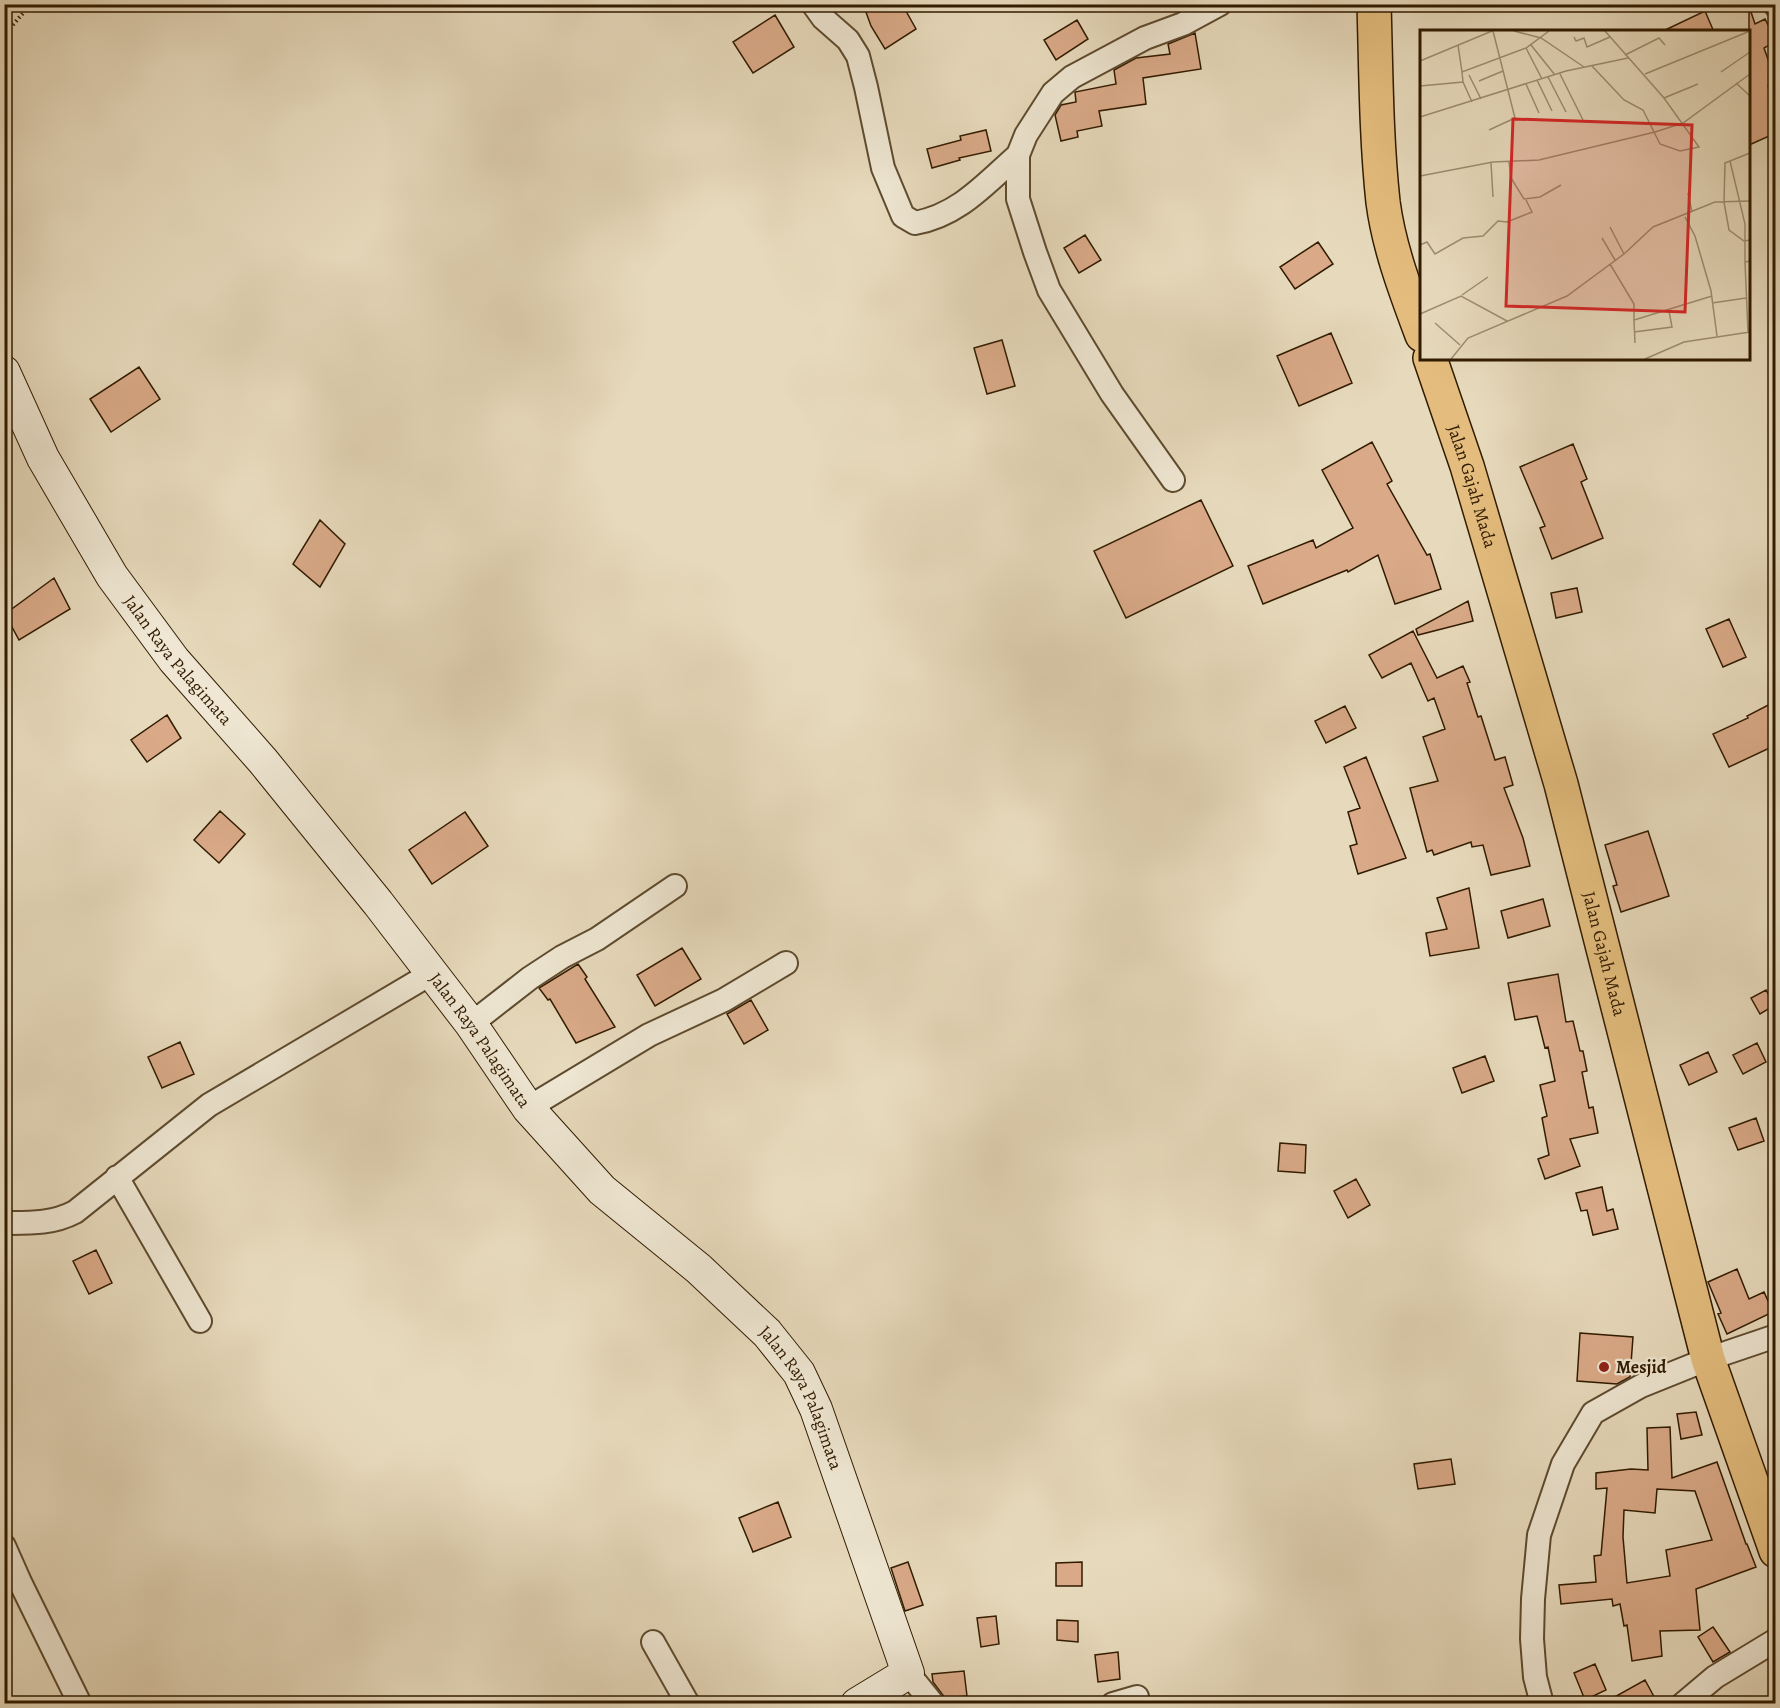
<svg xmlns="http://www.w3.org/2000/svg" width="1780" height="1708" font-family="Alegreya,serif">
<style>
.building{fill:#daaa88;stroke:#311b00;stroke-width:1.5;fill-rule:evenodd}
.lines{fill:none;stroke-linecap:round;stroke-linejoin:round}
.street-casing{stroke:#5e4b2f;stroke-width:26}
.secondary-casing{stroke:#311b00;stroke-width:34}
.highway-casing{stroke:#311b00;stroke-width:36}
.path{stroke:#311b00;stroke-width:4;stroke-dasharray:1.5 3;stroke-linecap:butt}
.street{stroke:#efe7d3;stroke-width:22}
.secondary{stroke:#efe7d3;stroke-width:32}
.highway{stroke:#e4bd7e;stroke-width:33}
.poi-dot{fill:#8f2418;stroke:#efe7d3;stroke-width:2}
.labels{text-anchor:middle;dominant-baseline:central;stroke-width:4.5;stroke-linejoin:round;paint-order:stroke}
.street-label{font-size:18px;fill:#311b00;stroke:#efe7d3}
.poi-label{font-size:18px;font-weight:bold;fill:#311b00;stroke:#efe7d3;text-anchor:start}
.inset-road{fill:none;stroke:#9e8e71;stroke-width:1.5}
.view{fill:#d62828;fill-opacity:0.15;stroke:#d62828;stroke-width:3}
.inset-edge{fill:none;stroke:#311b00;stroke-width:3}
</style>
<rect width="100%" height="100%" fill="#e7dabc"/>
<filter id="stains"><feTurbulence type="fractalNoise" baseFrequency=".00333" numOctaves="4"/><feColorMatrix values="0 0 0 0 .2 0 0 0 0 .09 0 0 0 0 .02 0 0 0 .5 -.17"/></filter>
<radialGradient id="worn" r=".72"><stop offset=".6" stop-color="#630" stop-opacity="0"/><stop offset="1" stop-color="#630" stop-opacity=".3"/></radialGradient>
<path class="building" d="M 863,4 L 902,4 L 916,29 L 885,49 L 871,26 Z
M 1705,11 L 1714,32 L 1661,32 Z
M 1749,12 L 1751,12 L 1755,24 L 1765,19 L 1776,41 L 1764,48 L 1776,82 L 1776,84 L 1768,86 L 1776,104 L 1776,133 L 1749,145 Z
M 775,15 L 794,47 L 753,73 L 733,42 Z
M 1077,20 L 1088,39 L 1056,60 L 1044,40 Z
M 1195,33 L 1201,69 L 1143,78 L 1146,104 L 1099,111 L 1102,126 L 1077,131 L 1078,137 L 1061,141 L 1055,115 L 1061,105 L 1076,102 L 1075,92 L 1116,84 L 1114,70 L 1136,58 L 1170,54 L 1168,44 Z
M 986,130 L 991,151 L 959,158 L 960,160 L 932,168 L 927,149 L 961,140 L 960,136 Z
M 1085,235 L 1101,260 L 1079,273 L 1064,248 Z
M 1318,242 L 1333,264 L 1295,289 L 1280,267 Z
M 1331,333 L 1352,383 L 1299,406 L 1277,356 Z
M 1002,340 L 1015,386 L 987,394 L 974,348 Z
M 139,367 L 160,399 L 111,432 L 90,399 Z
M 1372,442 L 1392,481 L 1387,484 L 1427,555 L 1430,554 L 1441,589 L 1395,604 L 1378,555 L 1348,572 L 1347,570 L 1263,604 L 1248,566 L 1313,540 L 1316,548 L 1353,528 L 1322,470 Z
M 1573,444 L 1587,479 L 1581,482 L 1603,538 L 1552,559 L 1540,528 L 1545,526 L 1520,467 Z
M 1201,500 L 1233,566 L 1126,618 L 1094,551 Z
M 320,520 L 345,544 L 320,587 L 293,564 Z
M 54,578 L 70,609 L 19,640 L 5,614 Z
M 1577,588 L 1582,612 L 1556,618 L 1551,593 Z
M 1468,601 L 1473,621 L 1418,635 L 1416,629 Z
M 1729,619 L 1746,657 L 1723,667 L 1706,629 Z
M 1413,631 L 1437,678 L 1463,666 L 1470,682 L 1467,683 L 1478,717 L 1481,716 L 1495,760 L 1505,757 L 1513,785 L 1504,788 L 1523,838 L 1530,866 L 1491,875 L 1483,845 L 1472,847 L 1471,842 L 1434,855 L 1432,850 L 1427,852 L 1410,788 L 1438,781 L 1423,737 L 1445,729 L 1434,698 L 1428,701 L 1411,663 L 1382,678 L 1369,655 Z
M 1776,701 L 1776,745 L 1729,767 L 1713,734 L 1748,718 L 1747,716 Z
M 1345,706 L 1356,728 L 1326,743 L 1315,721 Z
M 167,715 L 181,738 L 147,762 L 131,740 Z
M 1366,757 L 1406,858 L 1358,874 L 1350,846 L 1357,844 L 1348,812 L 1360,808 L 1344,767 Z
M 220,811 L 245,834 L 219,863 L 194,840 Z
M 465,812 L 488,846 L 432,884 L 409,850 Z
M 1648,831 L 1669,896 L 1621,912 L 1613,886 L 1617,885 L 1605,845 Z
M 1469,888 L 1479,948 L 1430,956 L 1426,933 L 1447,929 L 1437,898 Z
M 1543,899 L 1550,926 L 1508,938 L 1501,911 Z
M 682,948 L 701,979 L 655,1006 L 637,975 Z
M 578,964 L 587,977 L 585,979 L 615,1027 L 576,1043 L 550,999 L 548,1000 L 539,988 Z
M 1558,974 L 1566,1022 L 1573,1021 L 1580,1051 L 1583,1051 L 1587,1071 L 1582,1072 L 1589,1108 L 1593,1107 L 1598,1133 L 1570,1139 L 1580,1166 L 1545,1179 L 1538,1159 L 1549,1155 L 1542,1118 L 1547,1116 L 1540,1085 L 1555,1081 L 1548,1047 L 1545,1048 L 1537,1016 L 1515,1020 L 1508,983 Z
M 1766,990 L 1775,1005 L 1760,1014 L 1751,998 Z
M 751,1000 L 768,1030 L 744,1044 L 727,1014 Z
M 180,1042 L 194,1074 L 162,1088 L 148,1057 Z
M 1757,1043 L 1766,1062 L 1743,1074 L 1733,1055 Z
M 1708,1052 L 1717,1072 L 1689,1085 L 1680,1065 Z
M 1485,1056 L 1494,1081 L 1462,1093 L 1453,1068 Z
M 1756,1118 L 1764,1141 L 1738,1150 L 1729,1128 Z
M 1280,1143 L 1306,1145 L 1305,1173 L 1278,1171 Z
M 1356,1179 L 1370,1205 L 1348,1218 L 1334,1191 Z
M 1602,1187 L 1607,1211 L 1613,1209 L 1618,1229 L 1593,1235 L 1587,1210 L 1581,1211 L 1576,1193 Z
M 96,1250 L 112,1283 L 89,1294 L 73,1261 Z
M 1737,1269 L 1749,1299 L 1764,1292 L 1773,1312 L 1727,1334 L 1718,1314 L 1721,1313 L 1708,1282 Z
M 1580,1333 L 1633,1337 L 1630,1377 L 1617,1384 L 1577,1381 Z
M 1696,1412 L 1702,1435 L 1681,1439 L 1677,1414 Z
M 1670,1427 L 1672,1478 L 1717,1462 L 1746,1544 L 1747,1544 L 1756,1567 L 1696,1589 L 1700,1630 L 1660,1631 L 1662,1656 L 1632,1661 L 1627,1625 L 1624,1626 L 1620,1604 L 1613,1606 L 1612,1599 L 1561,1604 L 1559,1585 L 1596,1582 L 1594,1556 L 1601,1555 L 1607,1488 L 1596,1489 L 1596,1473 L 1631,1469 L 1648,1470 L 1647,1428 ZM 1657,1489 L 1695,1491 L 1712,1540 L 1666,1550 L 1670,1576 L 1627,1583 L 1623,1537 L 1624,1510 L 1655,1513 Z
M 1451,1459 L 1455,1484 L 1418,1489 L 1414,1464 Z
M 778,1502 L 791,1537 L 753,1552 L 739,1518 Z
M 908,1562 L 923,1605 L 905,1611 L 891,1568 Z
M 1082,1562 L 1082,1586 L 1056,1586 L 1056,1563 Z
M 996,1616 L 999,1644 L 981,1647 L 977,1618 Z
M 1057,1620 L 1078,1621 L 1078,1642 L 1057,1640 Z
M 1713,1627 L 1730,1652 L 1713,1662 L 1698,1637 Z
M 1118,1652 L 1120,1679 L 1098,1682 L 1095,1655 Z
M 1595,1664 L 1606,1690 L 1585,1700 L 1574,1673 Z
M 964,1671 L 967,1696 L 945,1698 L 933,1682 L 932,1674 Z
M 1645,1680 L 1658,1704 L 1602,1704 Z"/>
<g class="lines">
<defs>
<path id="street" d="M 813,4 L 823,18 L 848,40 L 858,56 L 866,87 L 883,168 L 903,216 L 915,223 C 959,215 985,184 1018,155
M 1775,4 L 1776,6
M 1173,480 L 1112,394 L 1049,290 L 1035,252 L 1018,199 L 1018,155 L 1026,135 L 1053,93 L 1072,77 L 1145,38 L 1183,24 L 1220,4
M 471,1024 L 530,978 L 562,957 L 597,939 L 675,886
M 528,1108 L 649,1035 L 724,1000 L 786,963
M 117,1177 L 200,1321
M 4,1223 C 30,1223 52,1224 75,1212 L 209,1105 L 432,973
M 4,1546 L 20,1582 L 80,1704
M 653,1642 L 688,1704
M 908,1673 L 933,1704
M 1113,1704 L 1137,1697
M 1542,1704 L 1535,1677 L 1532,1639 L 1533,1599 L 1539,1535 L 1563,1464 L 1593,1413 L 1641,1386 L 1708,1359 L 1776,1336
M 1683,1704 L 1715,1677 L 1776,1640"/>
<g id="secondary">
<path id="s1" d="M 4,372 L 43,458 L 112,576 L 174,660 L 263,761 L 378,903 L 471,1024 L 528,1108 L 602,1190 L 699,1269 L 767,1333 L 799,1373 L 816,1409 L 908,1673 L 857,1704"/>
</g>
<g id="highway">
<path d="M 1374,4 C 1376,70 1376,137 1383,202 C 1389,248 1406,292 1422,335"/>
<path id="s2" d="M 1430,358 L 1467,466 L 1561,784 L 1708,1359 L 1776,1551"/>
</g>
</defs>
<use href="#street" class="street-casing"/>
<use href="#secondary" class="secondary-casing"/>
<use href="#highway" class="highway-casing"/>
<path class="path" d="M 4,35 L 31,4"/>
<use href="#street" class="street"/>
<use href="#secondary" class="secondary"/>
<use href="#highway" class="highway"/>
</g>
<circle class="poi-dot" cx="1604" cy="1367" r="6"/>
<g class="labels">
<g class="street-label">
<text stroke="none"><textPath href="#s2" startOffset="135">Jalan Gajah Mada</textPath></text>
<text stroke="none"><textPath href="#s1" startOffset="338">Jalan Raya Palagimata</textPath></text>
<text stroke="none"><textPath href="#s2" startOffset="621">Jalan Gajah Mada</textPath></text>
<text stroke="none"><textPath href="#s1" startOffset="824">Jalan Raya Palagimata</textPath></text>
<text stroke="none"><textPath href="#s1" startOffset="1310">Jalan Raya Palagimata</textPath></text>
</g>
<g class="poi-label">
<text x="1616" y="1367">Mesjid</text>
</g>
</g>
<g transform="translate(1420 30)">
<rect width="330" height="330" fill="#e7dabc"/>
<path class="inset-road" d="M 94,1 L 121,8 L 164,37M 154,7 L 156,11 L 164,8 L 167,17 L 190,7M 38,15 L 42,42 L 106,18 L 129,1M 111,15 L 135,45M 106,18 L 122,49M 205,25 L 239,8 L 245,15M 0,31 L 72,1M 172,36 L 204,70 L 223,80 L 240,114 L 260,121 L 279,117 L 244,68 L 185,1M 301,42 L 330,22M 140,44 L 163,90M 225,44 L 330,1M 49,45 L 61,69M 128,47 L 146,82M 117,50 L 132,81M 59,51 L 83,41M 43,52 L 52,72M 316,53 L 330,66M 106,54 L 119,83M 0,56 L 43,52 L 42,42M 244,68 L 278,54M 0,87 L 146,41 L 208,28M 69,100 L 95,88 L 73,1M 330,123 L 305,133 L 304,172 L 309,200 L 324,211 L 330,210M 310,131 L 325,194 L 325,232M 89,132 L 91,148 L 104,169 L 120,167 L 141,155M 71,133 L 73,167M 0,146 L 73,132 L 119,130 L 235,102 L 263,93 L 330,44M 268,163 L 272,182M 265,187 L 275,206 L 291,261 L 297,306M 190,197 L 204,224M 182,208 L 195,230M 0,215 L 7,212 L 15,224 L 43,208 L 63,206 L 78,191 L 87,192 L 112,182 L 106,170M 190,234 L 214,274 L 214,290M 42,265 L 68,247M 292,273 L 326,268M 0,284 L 41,266 L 87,291M 15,293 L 40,315M 214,302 L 252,297 L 249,281M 328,302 L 325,232 L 330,231M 215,313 L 214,290 L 292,266M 31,329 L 48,308 L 147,266 L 204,224 L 233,197 L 295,172 L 330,171M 225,329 L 264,312 L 330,302"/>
<path class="view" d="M 93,89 L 272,95 L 265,282 L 86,276 Z"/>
<rect width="330" height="330" class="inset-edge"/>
</g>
<rect width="1780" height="1708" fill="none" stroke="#e7dabc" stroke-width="24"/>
<rect x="6" y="6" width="1768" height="1696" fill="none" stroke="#311b00" stroke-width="3"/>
<rect x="12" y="12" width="1756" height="1684" fill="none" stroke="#311b00" stroke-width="1.5"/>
<rect width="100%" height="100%" filter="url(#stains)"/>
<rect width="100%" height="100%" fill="url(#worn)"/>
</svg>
